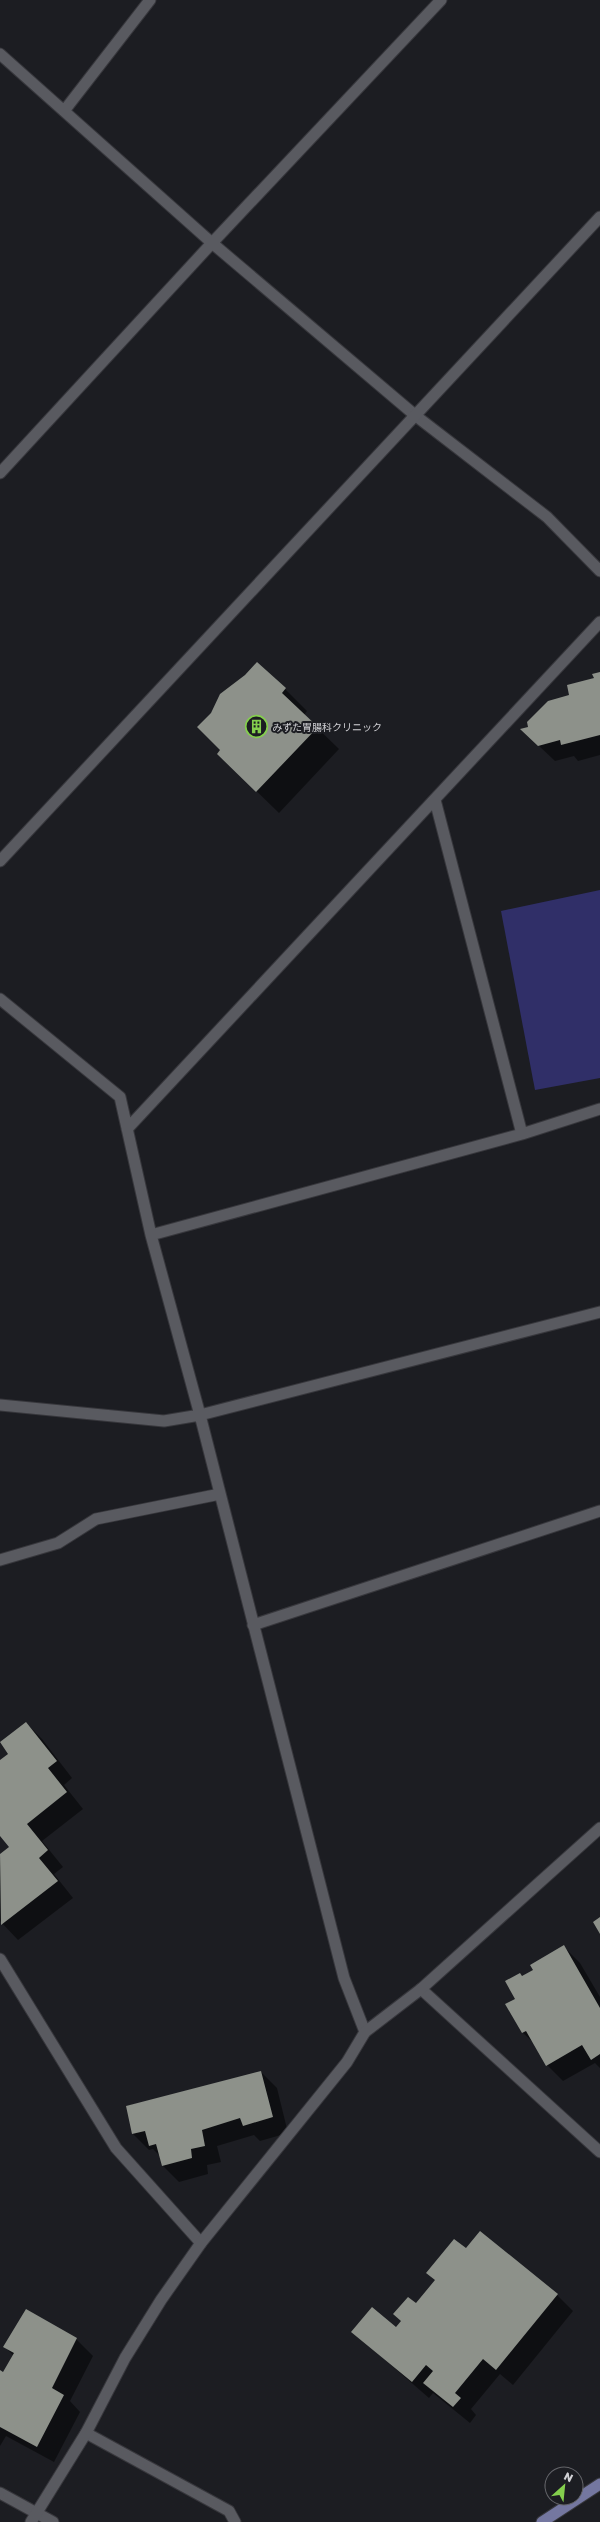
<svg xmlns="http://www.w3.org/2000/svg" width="600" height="2522" font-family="'Golos Text','Noto Sans JP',sans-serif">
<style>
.green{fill:#302f68}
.shadow{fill:#0007}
.building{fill:#8d918a}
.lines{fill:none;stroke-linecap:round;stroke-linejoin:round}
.minor-casing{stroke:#37373c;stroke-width:13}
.tertiary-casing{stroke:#37373c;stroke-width:13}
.primary-casing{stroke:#37373c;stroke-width:13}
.minor{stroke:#595a60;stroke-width:11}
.tertiary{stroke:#595a60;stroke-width:11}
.primary{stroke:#7477a0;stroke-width:11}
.labels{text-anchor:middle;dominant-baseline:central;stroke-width:4;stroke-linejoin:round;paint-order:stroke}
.poi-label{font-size:10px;fill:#d1d1d5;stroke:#1c1d22;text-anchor:start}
</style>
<rect width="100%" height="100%" fill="#1c1d22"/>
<path class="green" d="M 600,890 L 600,1078 L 535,1090 L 501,911 Z"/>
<path class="shadow" d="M 600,673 L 600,755 L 578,761 L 574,756 L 555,761 L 538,745 L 529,728 Z
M 285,689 L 307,711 L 304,715 L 339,749 L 279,813 L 218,754 Z
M 26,1723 L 42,1739 L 72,1778 L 64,1785 L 83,1809 L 42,1841 L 63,1867 L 54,1874 L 73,1898 L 18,1940 L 0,1921 L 0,1855 L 10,1847 L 0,1834 L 0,1762 L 10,1754 Z
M 564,1947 L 580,1963 L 600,1997 L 600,2068 L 595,2063 L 563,2081 L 547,2065 L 535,2044 L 523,2033 L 507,2004 L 516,1999 L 520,1974 L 523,1977 L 534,1970 Z
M 261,2072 L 277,2088 L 288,2133 L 260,2141 L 254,2135 L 217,2146 L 221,2162 L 207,2165 L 208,2174 L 179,2182 L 163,2166 L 160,2156 L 153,2149 L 149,2150 L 133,2134 L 127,2106 Z
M 466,2250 L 557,2295 L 573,2311 L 513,2385 L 500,2374 L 471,2409 L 476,2415 L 470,2423 L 433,2393 L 429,2398 L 353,2332 L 396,2328 L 436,2281 L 428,2273 Z
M 27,2310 L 76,2339 L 93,2356 L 70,2401 L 80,2412 L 54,2462 L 6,2436 L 0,2446 L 0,2372 L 3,2373 L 14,2356 L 5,2347 Z"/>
<path class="building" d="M 257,662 L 286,688 L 282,693 L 318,727 L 256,792 L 217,754 L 220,750 L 197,727 L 211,713 L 220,694 L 245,675 Z
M 600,672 L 600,735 L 561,745 L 560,740 L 538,746 L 520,729 L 528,727 L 527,722 L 548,701 L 569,695 L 567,685 L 594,678 L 592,674 Z
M 26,1722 L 57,1761 L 48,1768 L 67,1792 L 27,1824 L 48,1850 L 39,1858 L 58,1881 L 1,1925 L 0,1854 L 9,1847 L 0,1836 L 0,1760 L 8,1754 L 0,1742 Z
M 600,1917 L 600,1934 L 593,1922 Z
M 564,1945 L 600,2008 L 600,2054 L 591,2060 L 582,2045 L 546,2066 L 526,2031 L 522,2033 L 505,2004 L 515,1999 L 505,1981 L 520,1973 L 522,1976 L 533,1970 L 530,1965 Z
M 261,2071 L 273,2117 L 243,2126 L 240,2118 L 202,2130 L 205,2146 L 191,2149 L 192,2158 L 162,2166 L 156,2144 L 149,2146 L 145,2131 L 132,2134 L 126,2106 Z
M 480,2231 L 558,2294 L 496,2370 L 483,2359 L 455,2393 L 461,2398 L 453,2407 L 423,2383 L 433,2371 L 426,2365 L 412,2382 L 351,2332 L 372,2307 L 396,2327 L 401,2321 L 393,2314 L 408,2297 L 416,2303 L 435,2280 L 426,2273 L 454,2239 L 466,2248 Z
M 26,2309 L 77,2338 L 52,2388 L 64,2395 L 37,2447 L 0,2427 L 0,2370 L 3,2372 L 14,2353 L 3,2347 Z"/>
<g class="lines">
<defs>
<path id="minor" d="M 0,54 L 212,243 L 416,416 L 547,517 L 600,571
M 64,111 L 150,0
M 0,473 L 212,243 L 441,0
M 435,800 L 522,1134
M 0,999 L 120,1097 L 151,1235 L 200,1415 L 344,1978 L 365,2032
M 127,1129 L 600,622
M 151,1235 L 522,1134 L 600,1109
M 0,1405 L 164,1421 L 200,1415 L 600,1312
M 0,1560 L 58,1543 L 96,1519 L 220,1494
M 253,1625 L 600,1511
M 0,1959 L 116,2148 L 201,2243
M 421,1989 L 600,2152
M 86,2433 L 229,2511 L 235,2522
M 0,2493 L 53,2522"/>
<path id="tertiary" d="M 0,861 L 600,217
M 31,2522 L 86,2433 L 125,2358 L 161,2300 L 201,2243 L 347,2062 L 365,2032 L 421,1989 L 600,1828"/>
<path id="primary" d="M 542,2522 L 600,2484"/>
</defs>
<use href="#minor" class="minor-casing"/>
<use href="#tertiary" class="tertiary-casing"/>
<use href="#primary" class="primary-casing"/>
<use href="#minor" class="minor"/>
<use href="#tertiary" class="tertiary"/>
<use href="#primary" class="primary"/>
</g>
<defs>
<symbol id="building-ring" viewBox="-11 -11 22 22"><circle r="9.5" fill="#1c1d22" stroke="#84cf4d" stroke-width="1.5"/><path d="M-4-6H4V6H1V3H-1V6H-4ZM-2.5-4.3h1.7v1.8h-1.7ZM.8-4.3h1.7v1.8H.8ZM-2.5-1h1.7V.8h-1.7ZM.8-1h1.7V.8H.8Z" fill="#84cf4d"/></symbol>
</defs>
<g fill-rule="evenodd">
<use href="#building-ring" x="244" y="714" width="25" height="25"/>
</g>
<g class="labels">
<g class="poi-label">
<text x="272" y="727">みずた胃腸科クリニック</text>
</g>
</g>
<g transform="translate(564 2486) rotate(27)"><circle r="19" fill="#1c1d22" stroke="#64656a"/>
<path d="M0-3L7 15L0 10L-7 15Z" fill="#84cf4d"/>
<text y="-6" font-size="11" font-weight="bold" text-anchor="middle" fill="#d1d1d5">N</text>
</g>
</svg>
